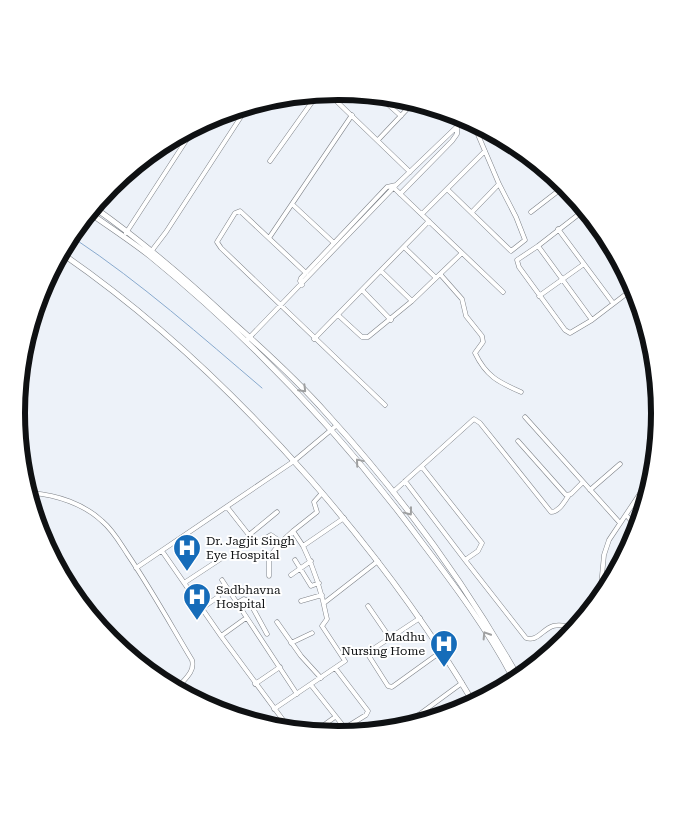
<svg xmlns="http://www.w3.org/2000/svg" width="676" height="825" font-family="'Roboto Serif',serif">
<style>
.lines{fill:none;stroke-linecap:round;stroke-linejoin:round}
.stream{stroke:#89aace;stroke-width:1}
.street-casing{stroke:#7e8288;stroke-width:5}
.secondary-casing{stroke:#7e8288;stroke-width:6}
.street{stroke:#fff;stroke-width:4}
.secondary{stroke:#fff;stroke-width:5}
.oneway{stroke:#9fa0a1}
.labels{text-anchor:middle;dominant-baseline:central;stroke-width:4;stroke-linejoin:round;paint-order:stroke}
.poi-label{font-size:12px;fill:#0f1113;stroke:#fff;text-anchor:start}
.rim{fill:none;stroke:#0f1113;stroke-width:6}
</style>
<rect width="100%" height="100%" fill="#edf2f9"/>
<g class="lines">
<path class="stream" d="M 75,239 C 141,283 201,336 262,388"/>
<defs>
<path id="street" d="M 328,93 L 410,172
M 383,100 L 401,116
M 378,140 L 411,105
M 270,161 L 317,95
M 394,188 L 503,292
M 447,189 L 511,251 L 525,240 L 516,217 L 499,184 L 473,123
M 400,194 L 452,141 L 457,134 L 457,126
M 292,204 L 334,243
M 583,211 L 538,246 L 517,260 L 519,267 L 565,330 L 570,333 L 592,320 L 634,288
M 472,212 L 499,184
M 531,212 L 566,185
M 581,212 L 616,261
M 422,214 L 485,151
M 558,229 L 613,303
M 126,233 L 193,130
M 269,238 L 352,115
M 538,246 L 592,320
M 404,247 L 436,278
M 150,253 L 166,232 L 246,109
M 381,271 L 412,301
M 306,273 L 240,211 L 235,213 L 217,242 L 221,248 L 385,405
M 440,274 L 462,299 L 466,316 L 482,336 L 483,342 L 475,353 C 486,376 498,382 521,392
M 302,285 L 300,281 L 301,278 L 387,187 L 396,185
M 362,290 L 391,320
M 539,296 L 584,264
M 338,315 L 362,337 L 368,337 L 412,301 L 462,253
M 248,339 L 396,185 L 466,118
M 314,339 L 429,221
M 525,417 L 620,523
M 518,441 L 566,495 L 571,494 L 583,482
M 422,467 L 482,543 L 478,551 L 465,560
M 405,481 L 465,560 L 526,638 C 542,644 545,615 573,629
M 590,490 L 620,464
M 393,492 L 474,419 L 480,423 L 551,512 C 559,512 564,502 569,495
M 32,493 C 57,495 84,504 102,521 C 113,530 120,543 128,555 C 151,589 171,625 192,660 C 195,671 186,678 179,686
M 227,507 L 256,544 L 271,535 L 281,542
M 626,515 L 637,527
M 249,535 L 277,512
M 303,546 L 293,531 L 317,512 L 314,502 L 322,493
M 162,551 L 221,636 L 286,724
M 295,560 L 311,586 L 319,583
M 136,568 L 294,461 L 337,425
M 291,575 L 311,561
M 269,576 L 269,557 L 281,542 L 293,531
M 222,580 L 297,694
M 184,583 L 222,558
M 601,586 L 604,555 L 609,540 L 645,486
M 301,601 L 322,595
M 237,603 L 244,599 L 249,601 L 267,634
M 324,603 L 378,561
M 368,606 L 390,638
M 202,608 L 218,597
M 420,618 L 367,653 L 388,686 L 392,687 L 442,651
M 277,622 L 301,656 L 321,678
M 221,636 L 246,618
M 291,643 L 312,633
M 336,669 L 368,711 L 366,715 L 345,728
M 255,684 L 280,667
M 311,685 L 348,732
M 274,709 L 345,661 L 322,626 L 327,619 C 322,593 315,570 303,546 L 344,518
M 413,719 L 462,683
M 317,730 L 335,717"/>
<path id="secondary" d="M 95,208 C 143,242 186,279 229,319 C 263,349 297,380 327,414 C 399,493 463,580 516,673
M 91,214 C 111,228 131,241 150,256 C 253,340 344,437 423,544 C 455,586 487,629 512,676
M 64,255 C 155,318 236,395 310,479 C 371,549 426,622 473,702"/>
</defs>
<use href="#street" class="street-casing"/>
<use href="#secondary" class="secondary-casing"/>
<use href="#street" class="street"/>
<use href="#secondary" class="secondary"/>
</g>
<defs><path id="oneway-chevron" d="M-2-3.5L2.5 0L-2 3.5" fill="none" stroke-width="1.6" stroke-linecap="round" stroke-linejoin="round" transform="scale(1.25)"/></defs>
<g class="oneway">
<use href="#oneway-chevron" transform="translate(303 389) rotate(45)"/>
<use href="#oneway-chevron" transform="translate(359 462) rotate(-130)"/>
<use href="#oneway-chevron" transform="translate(409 512) rotate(53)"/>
<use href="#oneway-chevron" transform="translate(486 635) rotate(-122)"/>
</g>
<defs>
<symbol id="hospital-pin" viewBox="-11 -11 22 30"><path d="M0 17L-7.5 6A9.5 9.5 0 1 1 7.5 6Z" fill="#166cb9" stroke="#fff"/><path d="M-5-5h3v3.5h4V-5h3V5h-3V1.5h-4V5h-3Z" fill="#fff"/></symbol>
</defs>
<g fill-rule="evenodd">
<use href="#hospital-pin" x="171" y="532" width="32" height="43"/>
<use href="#hospital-pin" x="181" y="581" width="32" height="43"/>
<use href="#hospital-pin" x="428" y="628" width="32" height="43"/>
</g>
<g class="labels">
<g class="poi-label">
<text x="206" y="541">Dr. Jagjit Singh<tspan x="206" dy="14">Eye Hospital</tspan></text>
<text x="216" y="590">Sadbhavna<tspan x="216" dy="14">Hospital</tspan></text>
<text x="425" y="637" text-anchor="end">Madhu<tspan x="425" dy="14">Nursing Home</tspan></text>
</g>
</g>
<path d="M0 0H676V825H0ZM25 413a313 313 0 1 1 626 0a313 313 0 1 1-626 0Z" fill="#fff" fill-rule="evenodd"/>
<path class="rim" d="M25 413a313 313 0 1 1 626 0a313 313 0 1 1-626 0Z"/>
</svg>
